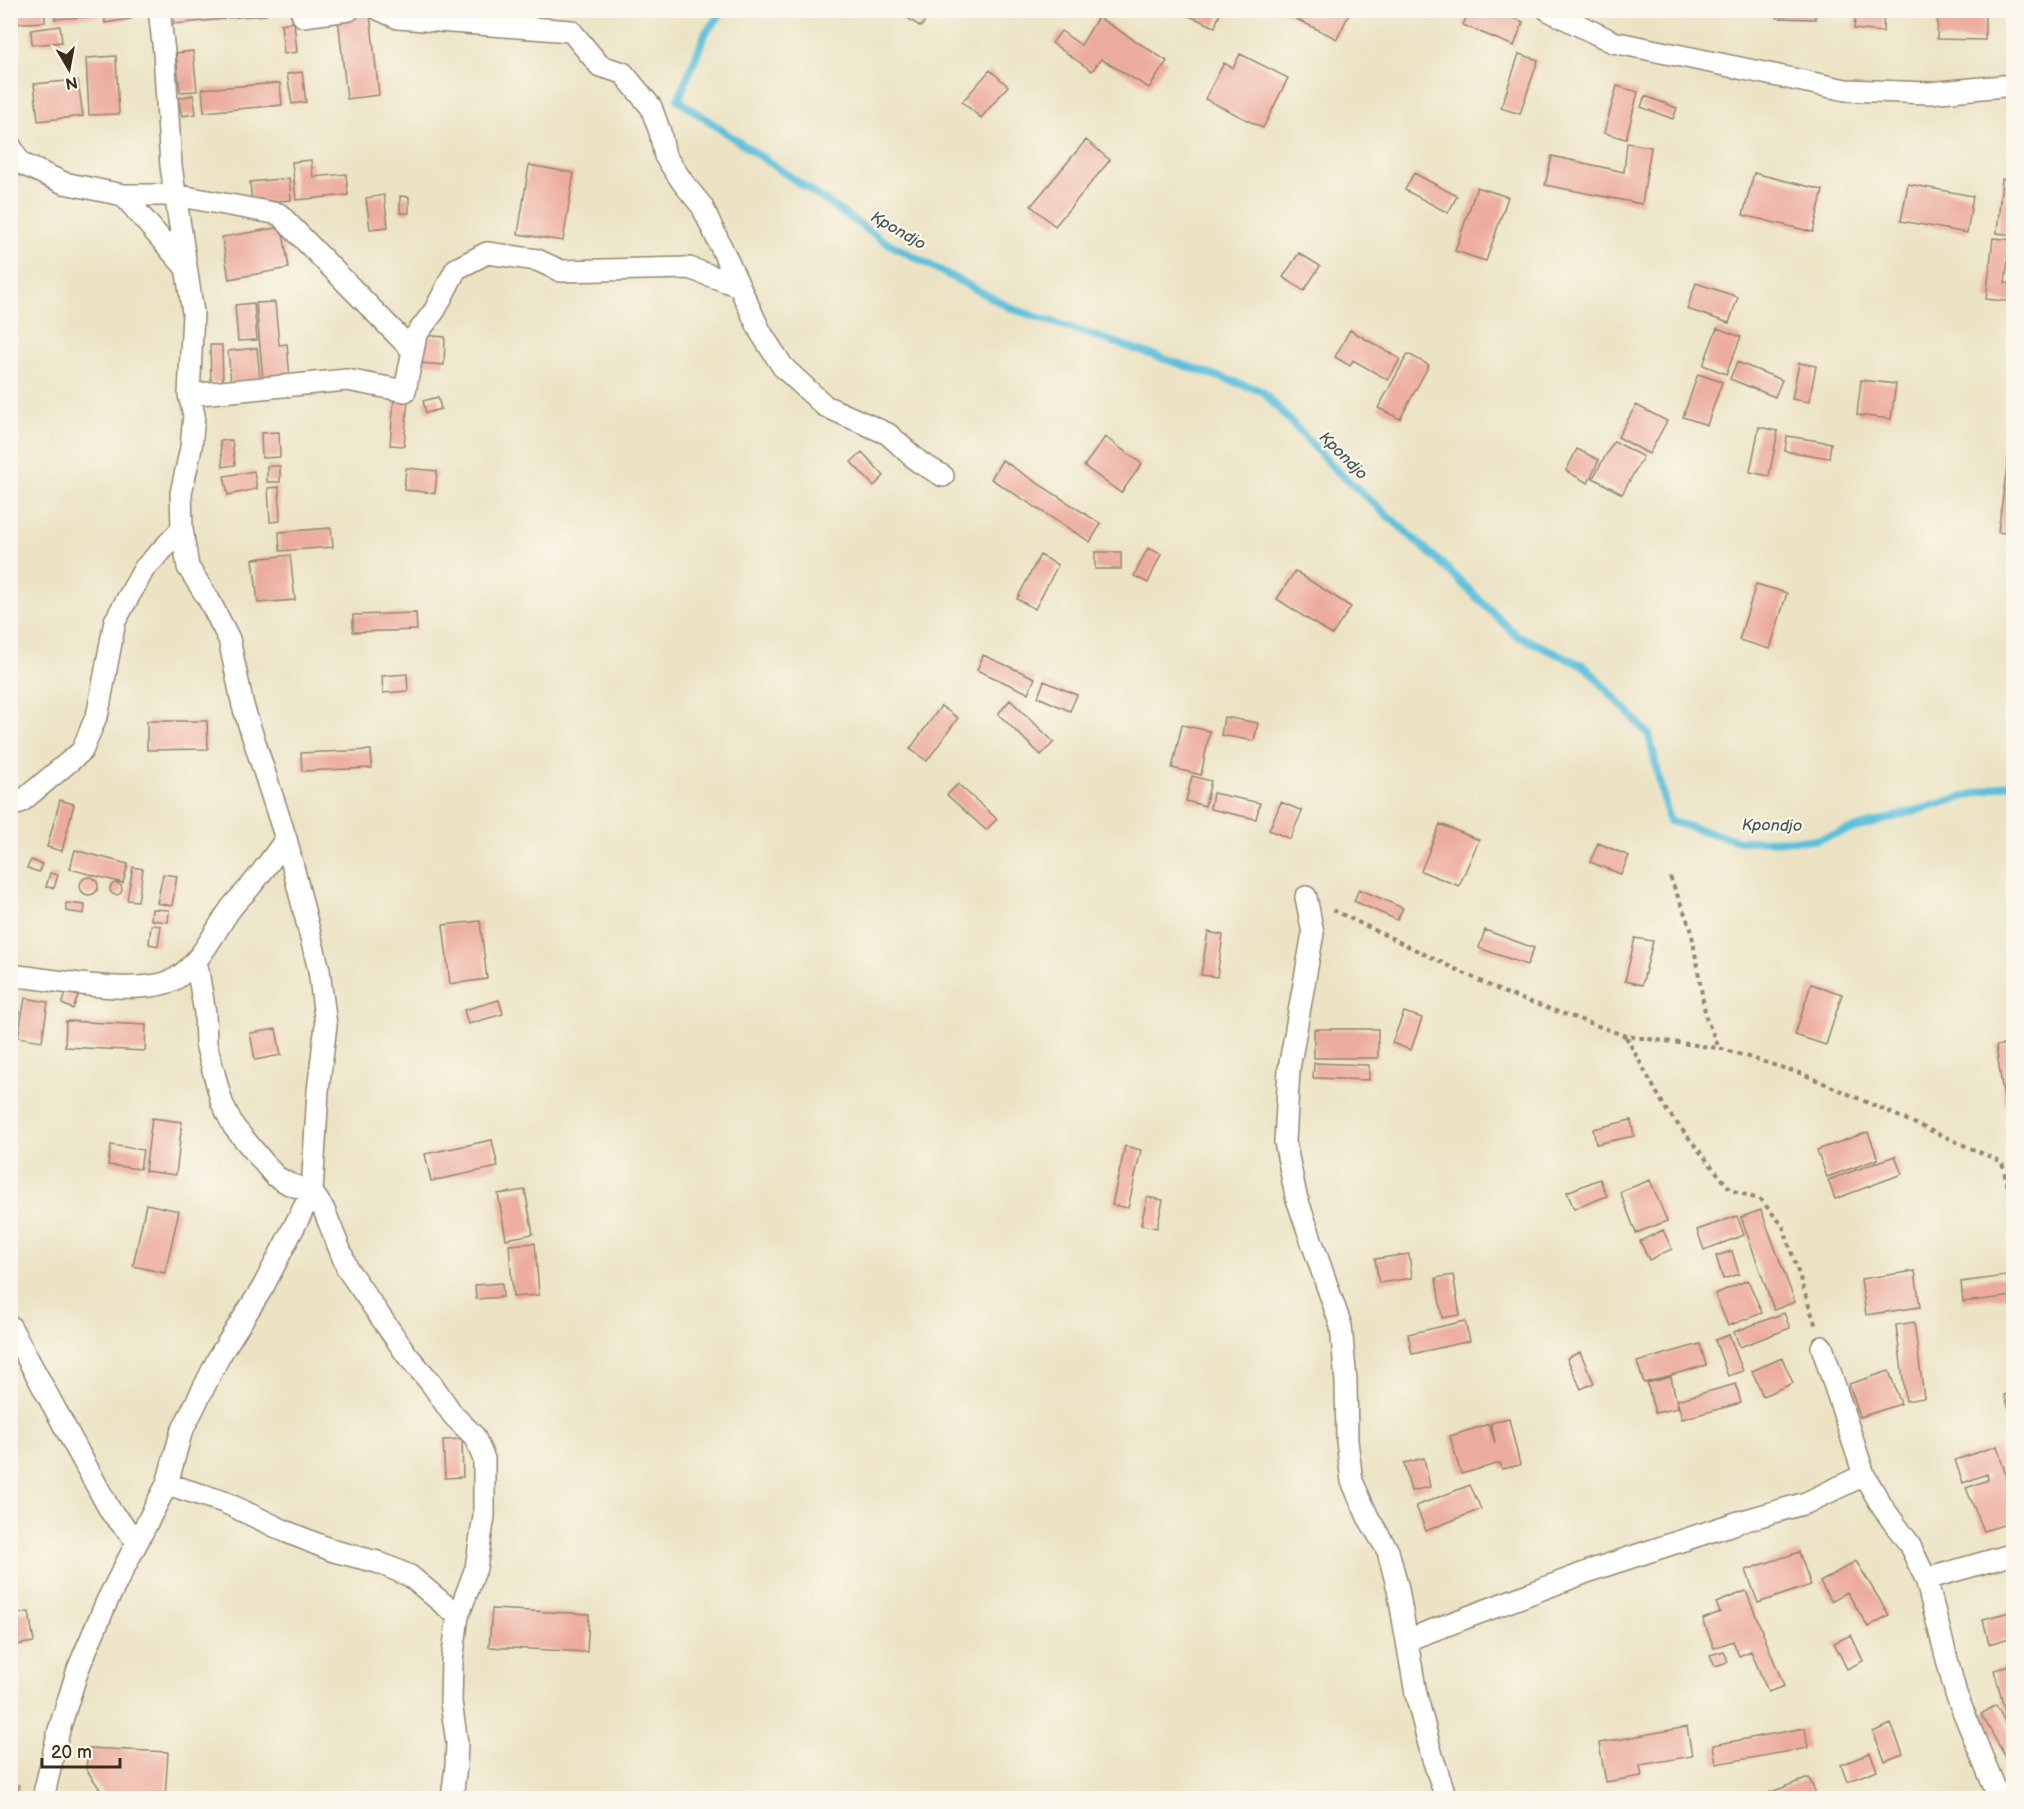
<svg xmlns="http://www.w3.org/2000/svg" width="2024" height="1809" font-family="'Balsamiq Sans',sans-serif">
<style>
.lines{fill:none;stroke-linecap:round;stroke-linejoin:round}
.stream{stroke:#5dc0db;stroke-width:8}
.building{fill:#ecac9d}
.minor-casing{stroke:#948671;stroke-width:24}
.path{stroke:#948671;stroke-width:4;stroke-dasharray:4.5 4.5;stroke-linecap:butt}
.minor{stroke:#fff;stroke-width:21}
.labels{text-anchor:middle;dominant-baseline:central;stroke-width:4.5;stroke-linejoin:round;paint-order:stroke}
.water-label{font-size:16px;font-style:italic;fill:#455757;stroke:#fbf7ec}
</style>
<rect width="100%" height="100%" fill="#fbf7ec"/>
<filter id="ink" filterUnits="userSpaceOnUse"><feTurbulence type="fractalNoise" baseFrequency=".0167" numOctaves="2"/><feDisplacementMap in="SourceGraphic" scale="12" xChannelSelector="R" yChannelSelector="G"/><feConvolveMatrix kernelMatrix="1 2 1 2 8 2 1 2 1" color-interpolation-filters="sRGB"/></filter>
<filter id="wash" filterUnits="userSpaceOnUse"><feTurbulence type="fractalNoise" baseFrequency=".008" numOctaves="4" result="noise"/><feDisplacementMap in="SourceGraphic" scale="24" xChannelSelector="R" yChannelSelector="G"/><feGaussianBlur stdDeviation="1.35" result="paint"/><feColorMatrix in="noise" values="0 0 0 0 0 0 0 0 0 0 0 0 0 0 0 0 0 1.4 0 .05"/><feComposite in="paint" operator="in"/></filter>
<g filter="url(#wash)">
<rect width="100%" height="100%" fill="#ece3c4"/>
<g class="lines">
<path class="stream" d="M 724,10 L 706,32 L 678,100 L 884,241 L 1013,309 L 1262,391 L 1335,469 L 1440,562 L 1516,635 L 1586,667 L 1649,735 L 1669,821 L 1739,841 L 1815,840 L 2014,782"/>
</g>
<g id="blocks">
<path class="building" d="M 10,10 L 45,10 L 45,22 L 10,24 Z
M 55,10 L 99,10 L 99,16 L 55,19 Z
M 104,10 L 129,10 L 131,19 L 105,23 Z
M 173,10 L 223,10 L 224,19 L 174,24 Z
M 227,10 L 266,10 L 266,15 L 228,18 Z
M 895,10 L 932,10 L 921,27 Z
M 1175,10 L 1221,10 L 1215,27 Z
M 1278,10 L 1351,10 L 1337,39 Z
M 1469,10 L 1495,10 L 1523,22 L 1514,46 L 1463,25 Z
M 1778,10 L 1815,10 L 1815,19 L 1777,18 Z
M 1856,10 L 1884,10 L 1883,32 L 1854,29 Z
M 1938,10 L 1985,10 L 1985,40 L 1937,39 Z
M 370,14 L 379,95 L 347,99 L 338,18 Z
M 1098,17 L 1167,61 L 1149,88 L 1101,59 L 1092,71 L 1052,43 L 1061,31 L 1081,45 Z
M 294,22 L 297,52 L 284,54 L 281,24 Z
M 60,26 L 62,42 L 32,45 L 31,30 Z
M 193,51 L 197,91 L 180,92 L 176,53 Z
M 1240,54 L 1288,78 L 1263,128 L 1205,99 L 1224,63 L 1233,68 Z
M 1519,54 L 1538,60 L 1520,114 L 1501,108 Z
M 116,56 L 119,114 L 89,115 L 86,58 Z
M 990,70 L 1008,86 L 981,118 L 962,102 Z
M 302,72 L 306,102 L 292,104 L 287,74 Z
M 78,80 L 83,116 L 38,121 L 34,84 Z
M 280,83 L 282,105 L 204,112 L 202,89 Z
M 1617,86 L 1638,92 L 1626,139 L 1604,133 Z
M 193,95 L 196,114 L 182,116 L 178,98 Z
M 1645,96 L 1677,108 L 1673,119 L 1641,107 Z
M 1086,140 L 1110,160 L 1055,226 L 1031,206 Z
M 1627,143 L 1651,147 L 1642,204 L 1545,185 L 1552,156 L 1624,172 Z
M 311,160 L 313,177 L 346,174 L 348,195 L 296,200 L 292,162 Z
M 529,165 L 574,173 L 563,241 L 518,234 Z
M 1414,173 L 1457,196 L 1448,213 L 1405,190 Z
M 1754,173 L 1823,190 L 1813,232 L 1743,215 Z
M 289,178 L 291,200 L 252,203 L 250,182 Z
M 2002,179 L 2013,180 L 2013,235 L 1997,233 Z
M 1908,184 L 1973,196 L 1967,233 L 1901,221 Z
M 1477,187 L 1508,197 L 1486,261 L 1455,251 Z
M 384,195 L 388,227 L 370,229 L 366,198 Z
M 400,196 L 409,197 L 409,213 L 400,213 Z
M 282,227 L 289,268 L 229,279 L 222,237 Z
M 1993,238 L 2013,240 L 2013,260 L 2008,260 L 2005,283 L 2013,284 L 2013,302 L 1986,299 Z
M 1299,253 L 1320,266 L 1304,291 L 1283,277 Z
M 1696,283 L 1738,297 L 1729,323 L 1687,309 Z
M 275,302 L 279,345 L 287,344 L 290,379 L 263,381 L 256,303 Z
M 254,303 L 257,340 L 238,341 L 235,305 Z
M 1717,328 L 1741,337 L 1726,374 L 1703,365 Z
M 1350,330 L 1400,359 L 1388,380 L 1353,360 L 1350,366 L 1335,357 Z
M 422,335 L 445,337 L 444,365 L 420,363 Z
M 210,345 L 222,345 L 223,383 L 211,383 Z
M 257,348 L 260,380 L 231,383 L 228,351 Z
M 1408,354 L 1429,365 L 1400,419 L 1378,408 Z
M 1737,362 L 1782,380 L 1775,397 L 1730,379 Z
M 1799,363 L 1816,366 L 1809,402 L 1792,399 Z
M 1698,374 L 1722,382 L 1707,425 L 1683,417 Z
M 1861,380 L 1896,384 L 1891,419 L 1857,415 Z
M 438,397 L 441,409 L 426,413 L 423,401 Z
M 394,399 L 408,400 L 404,446 L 390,445 Z
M 1636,405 L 1667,421 L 1649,454 L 1618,437 Z
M 1759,427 L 1778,431 L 1769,476 L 1750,472 Z
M 279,432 L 280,457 L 262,458 L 261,433 Z
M 1787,436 L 1831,443 L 1829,458 L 1785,451 Z
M 1105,437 L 1142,464 L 1121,493 L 1084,466 Z
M 232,440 L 235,465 L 223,467 L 220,441 Z
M 1614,441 L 1643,457 L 1622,494 L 1593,478 Z
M 1577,449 L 1599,460 L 1588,483 L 1566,471 Z
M 862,452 L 884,476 L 874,486 L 851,462 Z
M 2008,459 L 2013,460 L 2013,534 L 1998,532 Z
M 1002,460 L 1101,524 L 1090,542 L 991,479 Z
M 267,466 L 280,466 L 280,482 L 267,482 Z
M 406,468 L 437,471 L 435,493 L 404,490 Z
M 254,471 L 257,489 L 228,495 L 224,476 Z
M 279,487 L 280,521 L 270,522 L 268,488 Z
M 331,528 L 333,547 L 280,551 L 279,532 Z
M 1148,548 L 1161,554 L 1148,583 L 1134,576 Z
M 1095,552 L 1121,552 L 1121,569 L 1095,569 Z
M 290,555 L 295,600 L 258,603 L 253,559 Z
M 1040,555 L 1058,565 L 1035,609 L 1017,599 Z
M 1295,571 L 1351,607 L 1332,635 L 1277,599 Z
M 1756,584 L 1787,593 L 1770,649 L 1739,640 Z
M 416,613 L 417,630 L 353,632 L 353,615 Z
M 983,655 L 1035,678 L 1028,693 L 977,670 Z
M 407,674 L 408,691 L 383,693 L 382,676 Z
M 1044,681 L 1077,695 L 1070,711 L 1038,697 Z
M 1010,700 L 1054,742 L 1041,755 L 998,714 Z
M 941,706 L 958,718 L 927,761 L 910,749 Z
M 1224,717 L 1258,723 L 1254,741 L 1221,735 Z
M 147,721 L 207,721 L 208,749 L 147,750 Z
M 1182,725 L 1210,731 L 1201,775 L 1172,768 Z
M 371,750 L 372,768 L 302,771 L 301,753 Z
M 1192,776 L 1211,781 L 1205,806 L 1186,801 Z
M 958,784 L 997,819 L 986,830 L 947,795 Z
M 1213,793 L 1260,803 L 1256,819 L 1210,809 Z
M 60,800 L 74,804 L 62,851 L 47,847 Z
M 1281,802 L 1302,811 L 1290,839 L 1269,830 Z
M 1440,824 L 1479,840 L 1459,886 L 1421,871 Z
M 1598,843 L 1629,856 L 1621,874 L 1590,862 Z
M 75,850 L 128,864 L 123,883 L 70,869 Z
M 31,860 L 42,864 L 39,872 L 27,868 Z
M 133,867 L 143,869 L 138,901 L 127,900 Z
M 50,873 L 58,875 L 54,888 L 46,887 Z
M 163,874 L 177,876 L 172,906 L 157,903 Z
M80 886a9 9 0 1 1 18 0a9 9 0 1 1-18 0Z
M110 889a6 6 0 1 1 12 0a6 6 0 1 1-12 0Z
M 1359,889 L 1403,908 L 1397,920 L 1354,901 Z
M 66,903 L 85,905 L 84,914 L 66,911 Z
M 152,909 L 169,910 L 168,922 L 151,920 Z
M 480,921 L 487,979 L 450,984 L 443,925 Z
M 151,925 L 161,926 L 158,946 L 149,944 Z
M 1485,930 L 1534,948 L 1527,965 L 1479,948 Z
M 1208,932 L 1223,935 L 1217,977 L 1201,975 Z
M 1635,938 L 1653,941 L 1642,985 L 1625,981 Z
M 1811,984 L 1842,994 L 1826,1045 L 1795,1035 Z
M 67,991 L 78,996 L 73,1009 L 62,1004 Z
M 25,998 L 48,1002 L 42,1041 L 18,1037 Z
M 499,1000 L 503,1014 L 468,1024 L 464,1010 Z
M 10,1009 L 19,1012 L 13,1032 L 10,1032 Z
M 1404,1012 L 1422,1018 L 1411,1050 L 1392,1043 Z
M 66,1021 L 146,1025 L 145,1051 L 65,1047 Z
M 276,1029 L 281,1055 L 255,1060 L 250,1033 Z
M 1314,1029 L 1378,1029 L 1378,1058 L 1314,1058 Z
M 2013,1043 L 2013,1105 L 2005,1106 L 1996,1046 Z
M 1314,1063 L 1369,1065 L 1369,1080 L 1313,1078 Z
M 152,1118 L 182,1122 L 176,1175 L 145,1171 Z
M 1631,1120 L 1634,1136 L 1596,1144 L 1593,1129 Z
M 1868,1132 L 1878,1159 L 1827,1177 L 1817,1150 Z
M 492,1140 L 498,1167 L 431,1181 L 425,1154 Z
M 111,1145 L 143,1150 L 140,1169 L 108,1165 Z
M 1125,1146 L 1141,1150 L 1128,1208 L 1112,1205 Z
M 1895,1156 L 1902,1174 L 1835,1199 L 1828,1180 Z
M 1600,1179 L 1607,1196 L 1574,1209 L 1567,1192 Z
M 1650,1180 L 1667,1221 L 1636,1233 L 1620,1192 Z
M 525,1190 L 533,1234 L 506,1239 L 498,1194 Z
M 1147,1197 L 1163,1200 L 1157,1228 L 1141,1225 Z
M 146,1204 L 179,1211 L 165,1273 L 133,1266 Z
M 1761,1210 L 1795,1302 L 1774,1310 L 1741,1217 Z
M 1737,1216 L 1744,1235 L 1704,1250 L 1697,1230 Z
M 1663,1230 L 1672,1249 L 1649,1260 L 1640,1241 Z
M 535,1243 L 539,1295 L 513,1297 L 509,1245 Z
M 1732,1251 L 1739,1274 L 1723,1279 L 1716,1256 Z
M 1409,1254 L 1412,1278 L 1379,1283 L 1375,1259 Z
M 1915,1271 L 1920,1307 L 1866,1315 L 1861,1279 Z
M 1453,1275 L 1460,1315 L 1442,1318 L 1436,1278 Z
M 2013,1275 L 2013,1296 L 1963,1302 L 1961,1282 Z
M 1748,1280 L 1762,1313 L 1728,1326 L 1715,1294 Z
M 502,1283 L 503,1297 L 476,1299 L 475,1285 Z
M 1784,1313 L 1790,1328 L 1740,1347 L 1734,1332 Z
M 1465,1321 L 1470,1341 L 1412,1354 L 1408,1334 Z
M 1914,1322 L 1924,1398 L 1906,1401 L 1896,1325 Z
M 1729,1335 L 1743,1371 L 1728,1376 L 1715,1340 Z
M 1700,1344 L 1706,1365 L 1644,1383 L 1637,1362 Z
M 1580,1352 L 1594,1383 L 1581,1389 L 1567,1358 Z
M 1782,1358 L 1793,1383 L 1763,1396 L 1752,1371 Z
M 1889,1371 L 1901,1404 L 1860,1417 L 1849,1384 Z
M 1671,1377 L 1678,1408 L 1655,1413 L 1647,1383 Z
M 1736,1384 L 1741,1403 L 1682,1419 L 1677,1400 Z
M 2013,1392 L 2013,1419 L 2004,1395 Z
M 1509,1419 L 1520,1465 L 1502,1469 L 1500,1463 L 1461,1474 L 1450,1436 L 1489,1424 L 1495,1443 L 1491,1423 Z
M 462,1439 L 463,1477 L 445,1478 L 443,1440 Z
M 1997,1446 L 2013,1500 L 2013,1522 L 1984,1531 L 1966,1488 L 1988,1480 L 1987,1474 L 1963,1483 L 1955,1460 Z
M 1424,1458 L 1430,1487 L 1411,1491 L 1404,1463 Z
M 1470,1485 L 1481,1509 L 1426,1531 L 1416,1506 Z
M 1799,1552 L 1811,1585 L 1758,1603 L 1746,1570 Z
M 1856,1561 L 1889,1615 L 1868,1627 L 1847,1592 L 1831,1601 L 1820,1582 Z
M 1746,1591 L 1784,1686 L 1768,1692 L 1751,1651 L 1739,1656 L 1733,1641 L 1714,1648 L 1703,1619 L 1720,1612 L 1716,1603 Z
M 492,1609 L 589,1614 L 587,1652 L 489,1647 Z
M 2013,1611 L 2013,1637 L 1989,1644 L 1983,1619 Z
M 29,1612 L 34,1642 L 10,1646 L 10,1628 L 17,1626 L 15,1614 Z
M 1851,1635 L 1863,1661 L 1847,1669 L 1834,1643 Z
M 1724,1651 L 1728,1662 L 1715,1666 L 1710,1655 Z
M 2013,1665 L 2013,1722 L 2008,1723 L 1994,1670 Z
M 1996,1705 L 2013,1736 L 2013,1770 L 1981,1714 Z
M 1891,1724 L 1903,1754 L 1885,1761 L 1873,1732 Z
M 1687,1727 L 1692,1756 L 1640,1765 L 1642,1776 L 1606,1782 L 1599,1743 Z
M 1805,1728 L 1808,1748 L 1716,1764 L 1713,1745 Z
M 88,1748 L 168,1752 L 165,1798 L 106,1798 L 86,1769 Z
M 1870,1753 L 1877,1770 L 1847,1782 L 1841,1765 Z
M 1809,1778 L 1818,1798 L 1761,1798 L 1760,1796 Z
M 19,1785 L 18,1798 L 10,1798 L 10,1787 Z"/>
</g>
</g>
<g filter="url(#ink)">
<use href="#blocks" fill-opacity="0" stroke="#948671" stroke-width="1.5"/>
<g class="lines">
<defs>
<path id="minor" d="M 301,10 L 303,16 L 349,10
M 380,10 L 398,18 L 571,31 L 600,66 L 623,73 L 651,107 L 660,132 L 665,156 L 684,184 L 702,206 L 761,333 L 783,367 L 825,406 L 888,434 L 919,462 L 943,476
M 1548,10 L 1613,42 L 1846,90 L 1929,93 L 2014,85
M 10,145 L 20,163 L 64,183 L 123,195 L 186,268
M 123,195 L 175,195 L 279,214 L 413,351
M 189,395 L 347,380 L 405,391 L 416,335 L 435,310 L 456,269 L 487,253 L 537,260 L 561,271 L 689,268 L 739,286
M 10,807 L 22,801 L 82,751 L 98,712 L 115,621 L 144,569 L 182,529
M 1306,897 L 1313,933 L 1289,1069 L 1285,1142 L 1296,1196 L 1341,1326 L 1346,1382 L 1347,1441 L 1352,1481 L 1368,1517 L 1388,1551 L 1398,1589 L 1416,1694 L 1432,1756 L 1446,1798
M 196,960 L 205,1013 L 206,1044 L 222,1103 L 234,1127 L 275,1176 L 289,1184 L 312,1192 L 324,1210 L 348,1270 L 407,1355 L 431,1383 L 453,1415 L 474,1436 L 484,1459 L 484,1516 L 476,1568 L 458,1616 L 452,1661 L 451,1702 L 457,1743 L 456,1766 L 452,1798
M 10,975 C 50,979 141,998 175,979 C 200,964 213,934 229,911 C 235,902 243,895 250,887 C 263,871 274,856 286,839
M 10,1326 L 111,1512 L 137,1541
M 1822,1347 L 1864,1475 L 1883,1508 L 1908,1542 L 1926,1579 L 1956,1694 L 1999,1798
M 167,1484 L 224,1502 L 287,1532 L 334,1551 L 377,1562 L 410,1576 L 458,1616
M 1926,1579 L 2014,1554
M 1407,1640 L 1595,1569 L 1739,1522 L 1806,1503 L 1864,1475
M 43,1798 L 59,1730 L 78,1669 L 107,1601 L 167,1484 L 181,1433 L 220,1355 L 263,1287 L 312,1192 L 318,1091 L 326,1025 L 319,970 L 286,839 L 243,706 L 229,639 L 209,600 L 188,567 L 182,529 L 181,493 L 191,448 L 194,415 L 189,395 L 193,313 L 171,166 L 164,52 L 159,10"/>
</defs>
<use href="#minor" class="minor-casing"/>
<path class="path" d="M 1670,877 L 1691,929 L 1706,1018 L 1719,1048 L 1803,1074 L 2002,1162 L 2014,1214
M 1333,910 L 1505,993 L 1626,1036 L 1718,1048
M 1626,1037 L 1667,1111 L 1731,1190 L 1761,1200 L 1783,1226 L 1816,1327"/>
<use href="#minor" class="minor"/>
</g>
</g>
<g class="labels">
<g class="water-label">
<text transform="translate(898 231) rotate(30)">Kpondjo</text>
<text transform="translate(1343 456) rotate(45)">Kpondjo</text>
<text transform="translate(1772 826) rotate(1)">Kpondjo</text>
</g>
</g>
<rect width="2024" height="1809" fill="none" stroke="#fbf7ec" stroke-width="36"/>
<g transform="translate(69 69) rotate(170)" stroke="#fbf7ec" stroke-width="4.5" paint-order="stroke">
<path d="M0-4.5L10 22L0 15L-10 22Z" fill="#3b2a1e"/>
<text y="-9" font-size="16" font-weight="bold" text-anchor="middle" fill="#3b2a1e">N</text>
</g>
<path d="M42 1758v9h78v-9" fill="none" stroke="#3b2a1e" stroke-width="3"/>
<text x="51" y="1758" font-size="18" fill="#3b2a1e" stroke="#fbf7ec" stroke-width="4.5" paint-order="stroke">20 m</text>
</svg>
